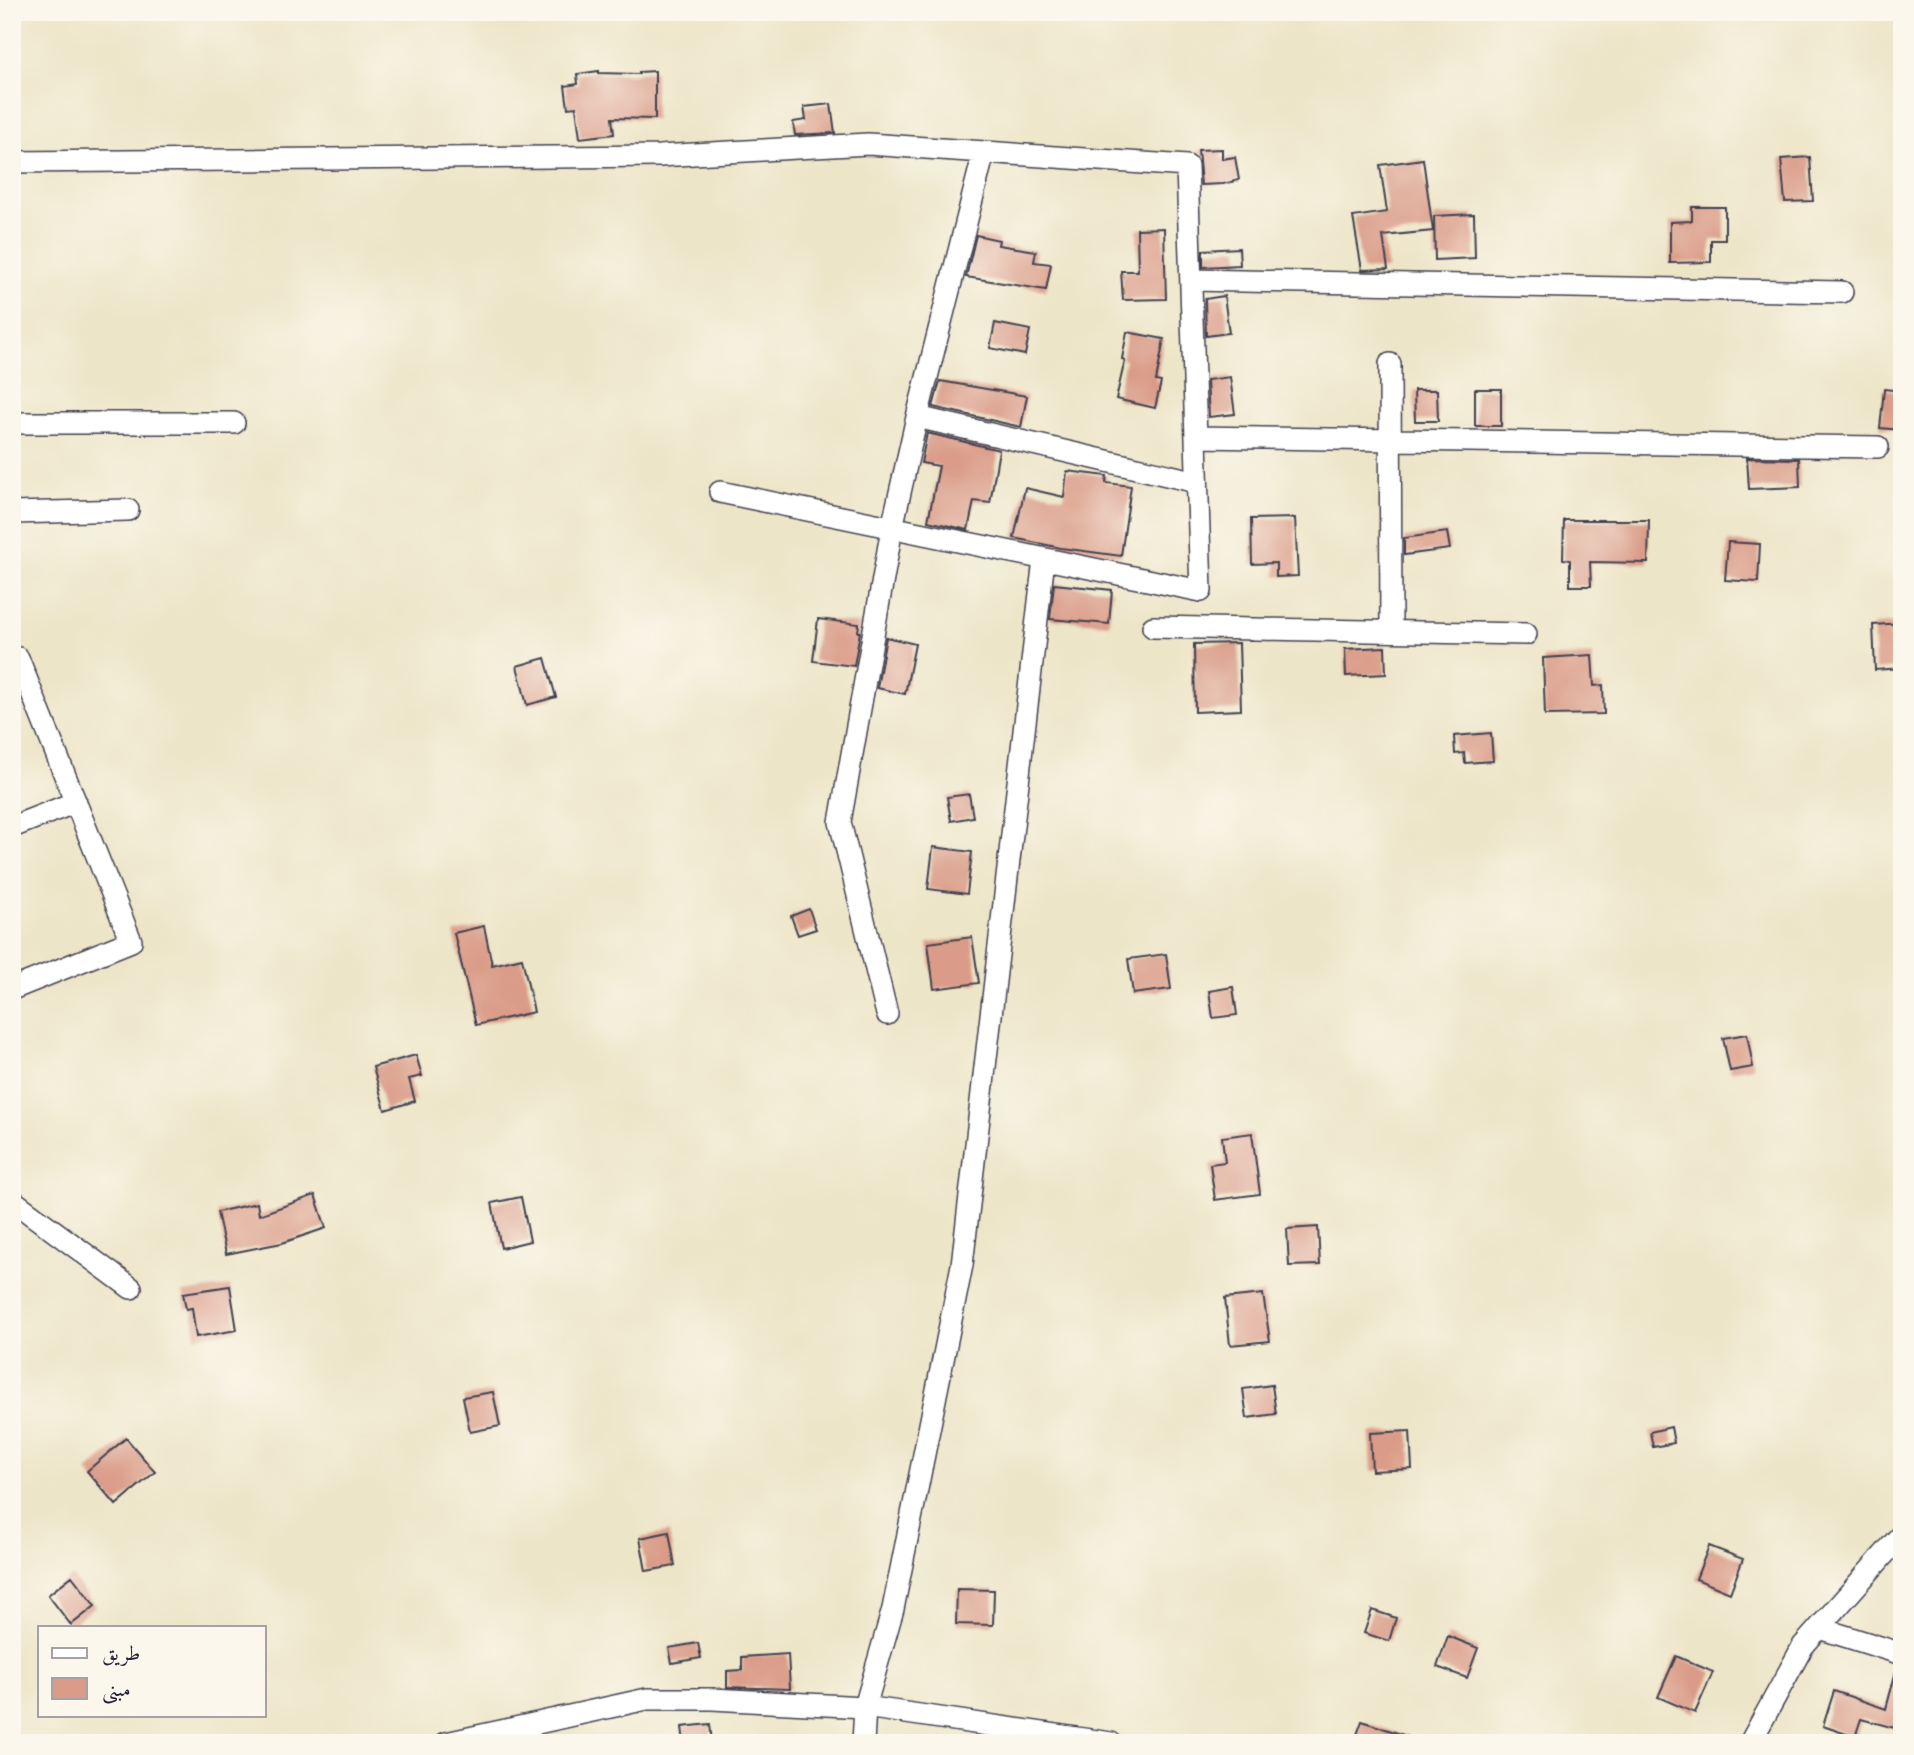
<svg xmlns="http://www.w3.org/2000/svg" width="1914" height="1755" font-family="'Sorts Mill Goudy',Amiri,serif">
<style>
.building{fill:#da9c88}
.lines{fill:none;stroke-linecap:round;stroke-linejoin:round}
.minor-casing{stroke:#403f50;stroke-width:24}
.minor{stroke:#fff;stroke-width:21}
</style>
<rect width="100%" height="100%" fill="#fbf7ec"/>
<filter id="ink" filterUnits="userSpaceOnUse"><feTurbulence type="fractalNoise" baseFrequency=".0143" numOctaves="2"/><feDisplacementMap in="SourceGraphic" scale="14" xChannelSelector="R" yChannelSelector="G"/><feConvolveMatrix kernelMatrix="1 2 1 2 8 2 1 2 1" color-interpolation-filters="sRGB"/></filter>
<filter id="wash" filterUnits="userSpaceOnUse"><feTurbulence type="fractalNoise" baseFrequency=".00686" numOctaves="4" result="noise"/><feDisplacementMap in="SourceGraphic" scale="28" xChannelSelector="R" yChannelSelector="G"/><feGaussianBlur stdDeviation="1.57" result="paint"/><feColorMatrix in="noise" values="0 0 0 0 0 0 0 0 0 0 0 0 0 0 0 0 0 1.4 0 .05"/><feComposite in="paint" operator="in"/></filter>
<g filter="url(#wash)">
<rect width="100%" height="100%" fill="#ede5c8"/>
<g id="blocks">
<path class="building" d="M 599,71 L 599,73 L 639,74 L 639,72 L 655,71 L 655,119 L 612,118 L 614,134 L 580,138 L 576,107 L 568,108 L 565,86 L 578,84 L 577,74 Z
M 831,104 L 835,133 L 795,135 L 793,122 L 806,120 L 804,107 Z
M 1222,149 L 1222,159 L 1235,157 L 1239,180 L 1223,184 L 1201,185 L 1198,150 Z
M 1810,157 L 1813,201 L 1785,202 L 1781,159 Z
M 1423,159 L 1433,231 L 1383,236 L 1388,269 L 1362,270 L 1353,217 L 1387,212 L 1380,165 Z
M 1692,207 L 1725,207 L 1725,240 L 1711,240 L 1711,262 L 1670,263 L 1670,222 L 1692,221 Z
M 1474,214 L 1475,258 L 1435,260 L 1434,216 Z
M 1164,228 L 1166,299 L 1123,300 L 1121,271 L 1138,271 L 1137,229 Z
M 976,235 L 999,240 L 998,245 L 1036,251 L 1034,262 L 1051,264 L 1046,290 L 966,277 Z
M 1239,248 L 1240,265 L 1203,267 L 1203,250 Z
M 1224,296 L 1229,333 L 1206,336 L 1205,299 Z
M 995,323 L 1030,330 L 1025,355 L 990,348 Z
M 1127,332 L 1164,339 L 1156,381 L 1161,382 L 1155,408 L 1116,399 L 1125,360 L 1122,359 Z
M 1230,377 L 1235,414 L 1209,417 L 1207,380 Z
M 940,381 L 1027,396 L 1021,427 L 933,407 Z
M 1475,389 L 1501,389 L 1501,426 L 1475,426 Z
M 1884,389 L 1902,391 L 1902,430 L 1880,428 Z
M 1414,390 L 1437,390 L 1438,421 L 1415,421 Z
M 927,433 L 999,450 L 990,503 L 974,501 L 968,530 L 928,521 L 939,466 L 921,463 Z
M 1747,458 L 1799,459 L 1800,487 L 1749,489 Z
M 1067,471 L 1107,476 L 1106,483 L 1131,486 L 1121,556 L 1061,548 L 1014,538 L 1025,488 L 1064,497 Z
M 1295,518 L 1298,576 L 1276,577 L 1276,563 L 1252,564 L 1251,519 Z
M 1564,520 L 1649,520 L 1648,563 L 1590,562 L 1591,586 L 1570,586 L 1570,560 L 1563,559 Z
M 1447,532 L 1450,549 L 1404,555 L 1404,538 Z
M 1728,542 L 1760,544 L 1758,582 L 1725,580 Z
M 1054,584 L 1112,590 L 1109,624 L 1050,619 Z
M 818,619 L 859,624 L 858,632 L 860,632 L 854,666 L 813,661 Z
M 1902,623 L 1902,668 L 1875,670 L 1873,625 Z
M 886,637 L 915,644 L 905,694 L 877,688 Z
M 1239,643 L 1241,710 L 1195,712 L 1194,644 Z
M 1385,647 L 1386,674 L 1346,676 L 1345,649 Z
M 1592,655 L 1594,686 L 1603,685 L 1604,714 L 1545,715 L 1543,658 Z
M 545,658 L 556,697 L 527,705 L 517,666 Z
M 1491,733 L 1493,761 L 1465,763 L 1464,753 L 1455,754 L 1454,736 Z
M 969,794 L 973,817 L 951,821 L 947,797 Z
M 933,847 L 972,852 L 967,894 L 928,889 Z
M 809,909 L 816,929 L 798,935 L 791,916 Z
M 484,926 L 492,965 L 522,958 L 534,1012 L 476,1025 L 454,933 Z
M 972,937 L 979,983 L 934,989 L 928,943 Z
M 1166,954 L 1171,989 L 1133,994 L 1128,959 Z
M 1233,987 L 1237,1015 L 1213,1018 L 1209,991 Z
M 1747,1034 L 1753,1067 L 1730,1071 L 1723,1038 Z
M 416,1055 L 422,1076 L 409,1079 L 415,1101 L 385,1110 L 373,1067 Z
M 1252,1133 L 1260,1194 L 1215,1200 L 1210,1164 L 1225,1162 L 1222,1137 Z
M 315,1195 L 326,1228 L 282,1243 L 226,1254 L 217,1212 L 257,1203 L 259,1215 Z
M 521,1197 L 530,1241 L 501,1248 L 492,1203 Z
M 1318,1227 L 1320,1265 L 1289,1266 L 1287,1229 Z
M 230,1286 L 237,1330 L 196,1337 L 192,1308 L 186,1309 L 183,1293 Z
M 1263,1294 L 1270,1341 L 1230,1345 L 1225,1298 Z
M 1272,1385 L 1276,1414 L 1247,1418 L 1243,1389 Z
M 493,1392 L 500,1426 L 470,1432 L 463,1397 Z
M 1671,1427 L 1674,1443 L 1653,1447 L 1650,1432 Z
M 1410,1431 L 1412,1469 L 1372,1471 L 1370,1433 Z
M 126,1438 L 155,1472 L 116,1505 L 87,1471 Z
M 669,1532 L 675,1566 L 646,1571 L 640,1538 Z
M 1709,1546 L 1743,1559 L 1730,1593 L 1696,1579 Z
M 72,1576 L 95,1606 L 71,1625 L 48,1595 Z
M 957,1589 L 994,1590 L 993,1625 L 956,1624 Z
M 1372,1610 L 1396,1618 L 1389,1641 L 1364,1633 Z
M 1448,1636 L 1478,1648 L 1467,1678 L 1437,1667 Z
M 698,1643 L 701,1658 L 672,1663 L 669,1648 Z
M 788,1654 L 790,1689 L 727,1687 L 727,1671 L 742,1670 L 742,1657 Z
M 1676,1656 L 1713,1672 L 1695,1713 L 1658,1697 Z
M 1896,1671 L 1902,1672 L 1902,1730 L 1861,1719 L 1855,1737 L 1823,1726 L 1834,1691 L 1886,1709 Z
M 1362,1721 L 1418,1740 L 1417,1743 L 1354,1743 Z
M 710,1724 L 712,1743 L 684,1743 L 682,1727 Z"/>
</g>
</g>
<g filter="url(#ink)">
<use href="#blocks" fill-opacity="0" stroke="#403f50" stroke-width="2"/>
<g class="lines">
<defs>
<path id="minor" d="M 12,162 L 659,156 L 868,144 L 1187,166 L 1201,591 L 720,492
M 1191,280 L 1842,292
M 1390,364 L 1391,631
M 917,417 L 1197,482
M 12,423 L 234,423
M 1196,437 L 1878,447
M 12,513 L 128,510
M 1153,627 L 1526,634
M 12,827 L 76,802
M 12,989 L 131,941 L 18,658
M 887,1014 L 840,822 L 892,528 L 917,417 L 984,152
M 12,1200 L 131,1288
M 1819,1628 L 1902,1654
M 446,1743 L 647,1699 L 712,1699 L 865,1707 L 1111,1743
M 863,1743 L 865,1707 L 893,1609 L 962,1265 L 1044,559
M 1750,1743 L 1803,1646 L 1902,1534"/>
</defs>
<use href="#minor" class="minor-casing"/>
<use href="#minor" class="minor"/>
</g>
</g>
<rect width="1914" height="1755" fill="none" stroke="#fbf7ec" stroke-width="42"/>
<rect x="38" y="1626" width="228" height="91" fill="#fbf7ec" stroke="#a4a2a5" stroke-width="2"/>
<rect x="52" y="1648" width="35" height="10" fill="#ffffff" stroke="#a4a2a5" stroke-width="2"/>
<text x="102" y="1660" font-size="21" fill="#22223b">طريق</text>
<rect x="52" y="1678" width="35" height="21" fill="#da9c88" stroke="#a4a2a5" stroke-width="2"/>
<text x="102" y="1696" font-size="21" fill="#22223b">مبنى</text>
</svg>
